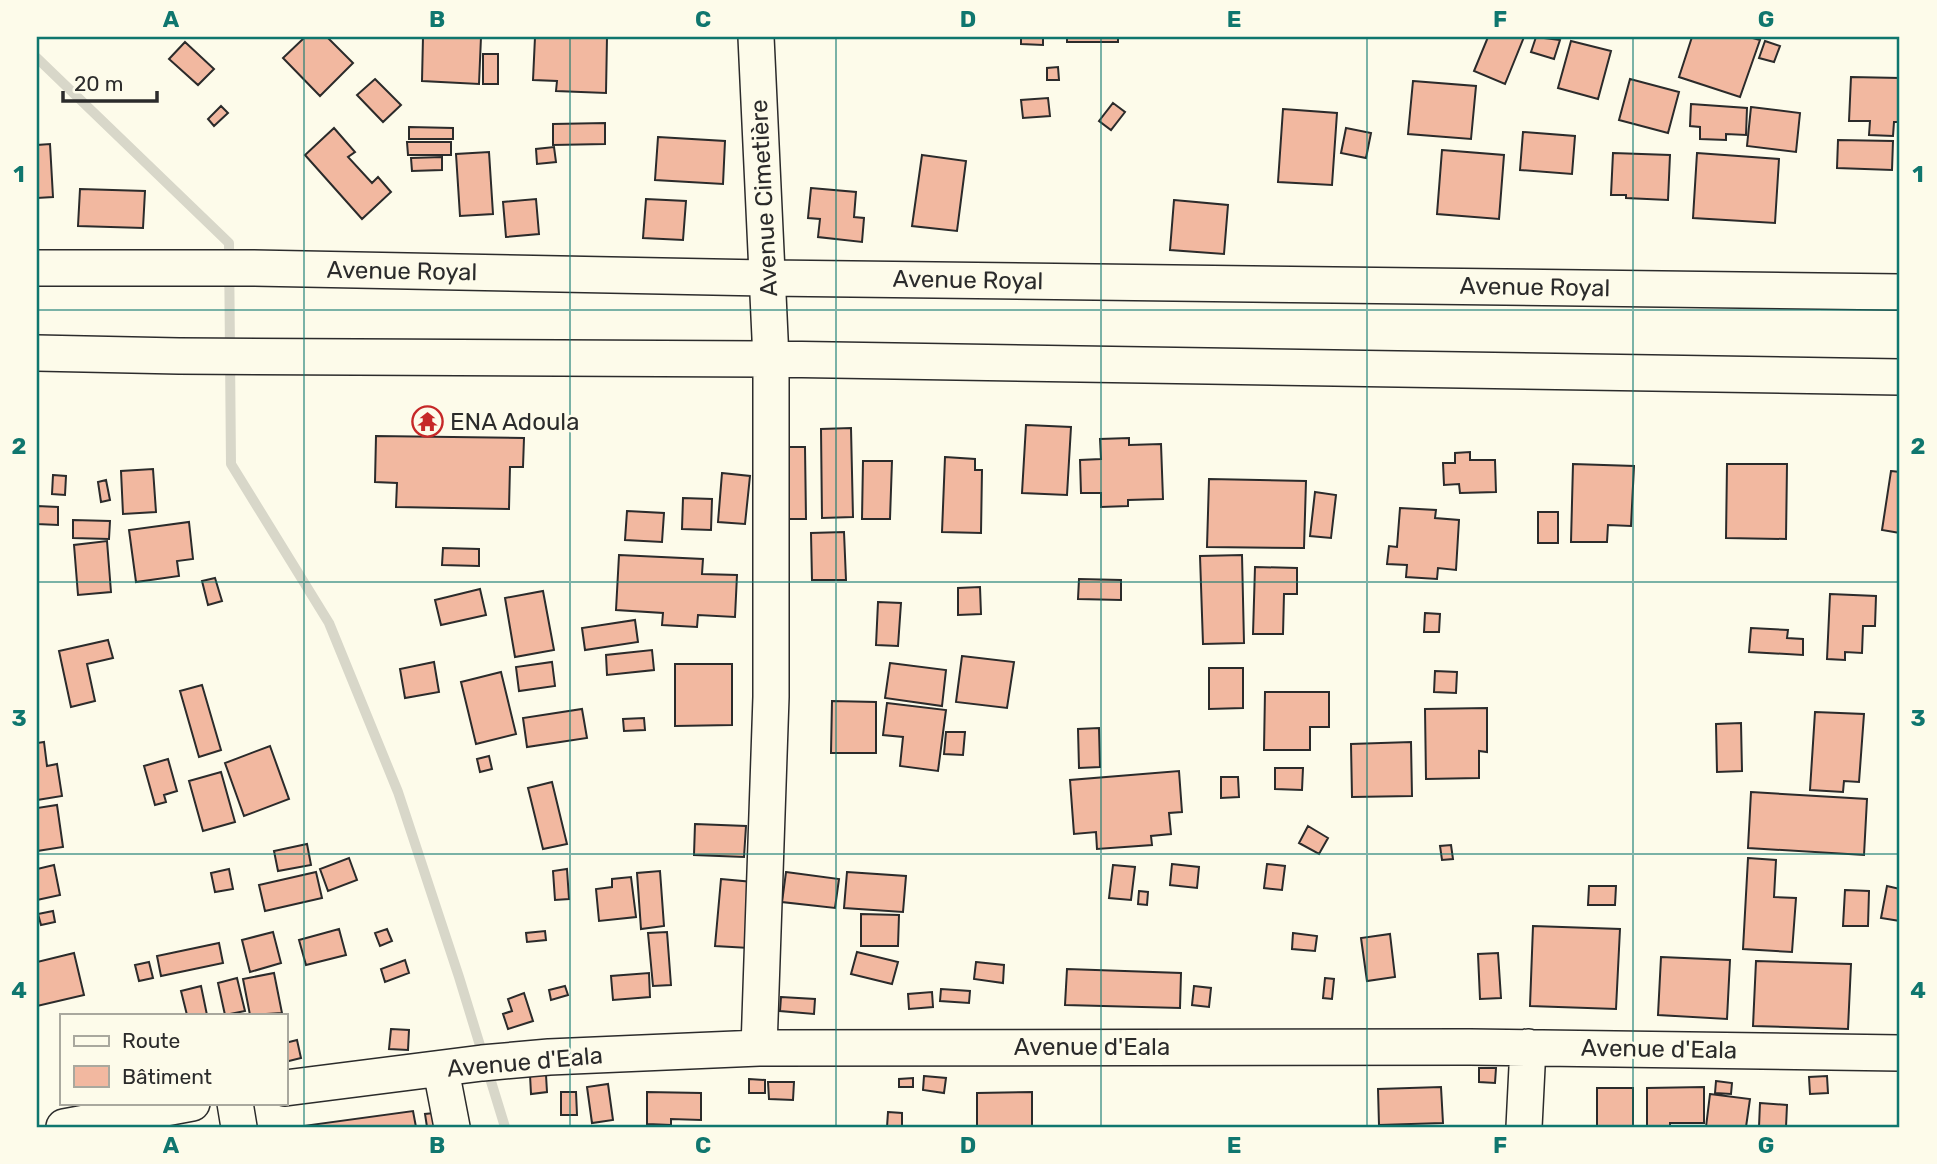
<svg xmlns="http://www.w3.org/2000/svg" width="1937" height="1164" font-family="Rubik,sans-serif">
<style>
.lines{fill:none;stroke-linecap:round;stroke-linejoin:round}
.stream{stroke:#d8d7c9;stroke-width:10}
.building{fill:#f2b8a0;stroke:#2b2b2b;stroke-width:2}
.minor-casing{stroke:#2b2b2b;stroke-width:38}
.minor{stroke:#fdfbea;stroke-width:35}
.grid{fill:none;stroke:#0f766e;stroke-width:2;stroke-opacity:0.55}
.labels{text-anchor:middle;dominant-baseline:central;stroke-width:5;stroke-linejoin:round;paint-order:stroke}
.street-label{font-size:24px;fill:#2b2b2b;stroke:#fdfbea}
.poi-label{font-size:24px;fill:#2b2b2b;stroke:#fdfbea;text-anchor:start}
.neatline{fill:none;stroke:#0f766e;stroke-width:2.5}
.grid-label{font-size:23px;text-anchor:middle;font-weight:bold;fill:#0f766e}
</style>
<rect width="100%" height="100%" fill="#fdfbea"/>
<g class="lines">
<path class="stream" d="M 37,58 L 229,243 L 231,464 L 329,623 L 398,792 L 459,977 L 505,1127"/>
</g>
<path class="building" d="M 305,37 L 327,37 L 353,63 L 320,96 L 283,58 Z
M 423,37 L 481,37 L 479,84 L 422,81 Z
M 535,37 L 607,37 L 606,93 L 556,91 L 557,81 L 533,80 Z
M 1021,37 L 1043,37 L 1043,45 L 1021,44 Z
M 1067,37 L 1118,37 L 1118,42 L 1067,42 Z
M 1488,37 L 1524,37 L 1505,84 L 1474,71 Z
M 1536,37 L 1560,40 L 1554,59 L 1531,52 Z
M 1692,37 L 1749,37 L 1760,40 L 1740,97 L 1679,77 Z
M 1571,41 L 1611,51 L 1598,99 L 1558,88 Z
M 1765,41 L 1780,46 L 1774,62 L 1759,58 Z
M 185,42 L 214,69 L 198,85 L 169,59 Z
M 483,54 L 498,54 L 498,84 L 483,84 Z
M 1058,67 L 1059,80 L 1047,80 L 1047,68 Z
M 1851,77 L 1900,78 L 1900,122 L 1894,122 L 1893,136 L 1869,135 L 1870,121 L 1849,121 Z
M 375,79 L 401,105 L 383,122 L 357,95 Z
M 1630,79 L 1679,92 L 1668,133 L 1619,120 Z
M 1413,81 L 1476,86 L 1471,139 L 1408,134 Z
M 1048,98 L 1050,116 L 1023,118 L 1021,100 Z
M 1113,103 L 1125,112 L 1111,130 L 1099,121 Z
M 1691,104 L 1747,108 L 1746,135 L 1726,134 L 1726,140 L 1700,139 L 1700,127 L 1690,126 Z
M 221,106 L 228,113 L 214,126 L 208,119 Z
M 1751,107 L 1800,113 L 1796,152 L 1747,146 Z
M 1283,109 L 1337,113 L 1332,185 L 1278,182 Z
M 605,123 L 605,144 L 553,145 L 553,124 Z
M 409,127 L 453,128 L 453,139 L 409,139 Z
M 334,128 L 355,152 L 348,157 L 372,183 L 378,177 L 391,192 L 362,219 L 305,155 Z
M 1346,128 L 1371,133 L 1366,158 L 1341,153 Z
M 1523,132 L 1575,136 L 1572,174 L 1520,170 Z
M 658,137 L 725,141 L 723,184 L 655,180 Z
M 1838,140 L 1893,141 L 1892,170 L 1837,168 Z
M 407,142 L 451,142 L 451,155 L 408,155 Z
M 50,144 L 53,197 L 37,198 L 37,145 Z
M 554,147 L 556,162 L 537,164 L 536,149 Z
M 1442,150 L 1504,155 L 1499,219 L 1437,214 Z
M 489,152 L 493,214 L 460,216 L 456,154 Z
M 1613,153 L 1670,155 L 1668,200 L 1626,198 L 1626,195 L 1611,195 Z
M 1697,153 L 1779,159 L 1775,223 L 1693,218 Z
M 922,155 L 966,161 L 957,231 L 912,226 Z
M 442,157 L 442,170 L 412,171 L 411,158 Z
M 811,188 L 856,192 L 854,217 L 864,218 L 862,242 L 818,237 L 820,219 L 808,218 Z
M 80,189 L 145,191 L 143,228 L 78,226 Z
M 536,199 L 539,234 L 506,237 L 503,202 Z
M 646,199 L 686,201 L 683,240 L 643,238 Z
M 1174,200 L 1228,205 L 1224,254 L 1170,250 Z
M 1026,425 L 1071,427 L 1067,495 L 1022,493 Z
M 851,428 L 853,517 L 822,518 L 821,429 Z
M 376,436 L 524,438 L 523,467 L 510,467 L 509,509 L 396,507 L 397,483 L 375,482 Z
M 1129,438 L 1129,445 L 1161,444 L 1163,499 L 1128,500 L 1128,506 L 1101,507 L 1101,493 L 1081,493 L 1080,460 L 1101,459 L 1100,439 Z
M 787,447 L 805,447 L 806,519 L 788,519 Z
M 1470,452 L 1470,460 L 1495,460 L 1496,492 L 1460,493 L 1459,484 L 1444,485 L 1443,463 L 1455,463 L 1455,453 Z
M 945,457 L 975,459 L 975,470 L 982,470 L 981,533 L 942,532 Z
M 863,461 L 892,461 L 890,519 L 862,519 Z
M 1573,464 L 1634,466 L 1631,526 L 1608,525 L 1607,542 L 1571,542 Z
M 1727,464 L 1787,464 L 1786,539 L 1726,538 Z
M 153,469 L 156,512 L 123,514 L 121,471 Z
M 1891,471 L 1900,472 L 1900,533 L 1882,530 Z
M 722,473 L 750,476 L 745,524 L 718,522 Z
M 53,475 L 66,476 L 65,495 L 52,494 Z
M 1209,479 L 1306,481 L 1304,548 L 1207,547 Z
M 106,480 L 110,500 L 101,502 L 98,482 Z
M 1315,492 L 1336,495 L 1331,538 L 1310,536 Z
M 683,498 L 712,499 L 711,530 L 682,529 Z
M 37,506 L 58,507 L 58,525 L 37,524 Z
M 1400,508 L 1436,510 L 1435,518 L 1459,520 L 1456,570 L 1438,568 L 1437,579 L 1406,577 L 1407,565 L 1387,564 L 1389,546 L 1397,547 Z
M 627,511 L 664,513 L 662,542 L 625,540 Z
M 1538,512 L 1558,512 L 1558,543 L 1538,543 Z
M 73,520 L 110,521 L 109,539 L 73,538 Z
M 189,522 L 193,559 L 177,561 L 179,576 L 136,582 L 129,530 Z
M 844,532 L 846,580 L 812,580 L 811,533 Z
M 107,541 L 111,592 L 78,595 L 74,545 Z
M 443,548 L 479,549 L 479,566 L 442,565 Z
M 619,555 L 703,559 L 702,574 L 737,575 L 735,617 L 698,615 L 697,627 L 662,625 L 663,613 L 616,610 Z
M 1242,555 L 1244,643 L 1203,644 L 1200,556 Z
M 1255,567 L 1297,568 L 1297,594 L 1284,594 L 1283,634 L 1253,634 Z
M 215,578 L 222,601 L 208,605 L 202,581 Z
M 1079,579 L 1121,580 L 1121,600 L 1078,599 Z
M 980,587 L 981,614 L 958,615 L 958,588 Z
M 480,589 L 486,615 L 441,625 L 435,600 Z
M 543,591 L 554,650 L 515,657 L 505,598 Z
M 1830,594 L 1876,596 L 1875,626 L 1863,626 L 1862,653 L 1845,652 L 1845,660 L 1827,659 Z
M 878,602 L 901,603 L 898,646 L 876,645 Z
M 1425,613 L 1440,614 L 1439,632 L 1424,632 Z
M 635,620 L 638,642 L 585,650 L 582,628 Z
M 1751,628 L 1788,630 L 1787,638 L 1803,639 L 1803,655 L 1749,652 Z
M 108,640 L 113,658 L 87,664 L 95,701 L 71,707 L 59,651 Z
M 652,650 L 654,670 L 607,675 L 606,655 Z
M 962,656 L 1014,662 L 1007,708 L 956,702 Z
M 434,662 L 439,692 L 405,698 L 400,669 Z
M 552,662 L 555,686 L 519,691 L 516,667 Z
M 890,663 L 946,670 L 942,706 L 885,698 Z
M 675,664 L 732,664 L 732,725 L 675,726 Z
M 1209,668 L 1243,668 L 1243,708 L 1209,709 Z
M 1435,671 L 1457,672 L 1456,693 L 1434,692 Z
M 501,672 L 516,734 L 476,744 L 461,682 Z
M 202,685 L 221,750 L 199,757 L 180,691 Z
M 1265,692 L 1329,692 L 1329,727 L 1310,727 L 1310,750 L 1264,750 Z
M 832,701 L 876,702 L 876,753 L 831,753 Z
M 887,703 L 946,710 L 938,771 L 900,766 L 903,737 L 883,735 Z
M 1487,708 L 1487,752 L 1479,751 L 1479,778 L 1426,779 L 1425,709 Z
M 582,709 L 587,738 L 527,747 L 523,718 Z
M 1815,712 L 1864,714 L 1859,782 L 1844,781 L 1843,792 L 1810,790 Z
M 644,718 L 645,730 L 624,731 L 623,719 Z
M 1741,723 L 1742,771 L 1717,772 L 1716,724 Z
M 1099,728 L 1100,767 L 1079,768 L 1078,729 Z
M 946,732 L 965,732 L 963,755 L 944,754 Z
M 44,742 L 47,766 L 57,764 L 62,796 L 37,800 L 37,743 Z
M 1411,742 L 1412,796 L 1352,797 L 1351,744 Z
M 270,746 L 289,799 L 244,816 L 225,763 Z
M 489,756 L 492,769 L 480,772 L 477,759 Z
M 168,759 L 177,791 L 164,795 L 166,802 L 155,805 L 144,766 Z
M 1275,768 L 1303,768 L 1302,790 L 1275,789 Z
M 1179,771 L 1182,812 L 1169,813 L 1171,834 L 1151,836 L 1152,845 L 1097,849 L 1096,832 L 1074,834 L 1070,780 Z
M 221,772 L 235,822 L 203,831 L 189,781 Z
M 1221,777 L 1238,777 L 1239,797 L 1221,798 Z
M 552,782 L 567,844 L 543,849 L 528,788 Z
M 1751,792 L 1867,799 L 1864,855 L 1748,848 Z
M 57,805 L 63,847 L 37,851 L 37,808 Z
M 695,824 L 746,826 L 744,857 L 694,855 Z
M 1308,826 L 1328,838 L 1319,854 L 1299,843 Z
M 307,844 L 311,865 L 278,871 L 274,851 Z
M 1451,845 L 1453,859 L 1442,860 L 1440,846 Z
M 349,858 L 357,880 L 328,891 L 320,869 Z
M 1748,858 L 1776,860 L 1774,897 L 1796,898 L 1792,952 L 1743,949 Z
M 1172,864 L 1199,867 L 1197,888 L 1170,885 Z
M 1267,864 L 1285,866 L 1282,890 L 1264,888 Z
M 54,865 L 60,895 L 37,900 L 37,869 Z
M 1113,865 L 1135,867 L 1131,900 L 1109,898 Z
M 229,869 L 233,889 L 215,892 L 211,873 Z
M 567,869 L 569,899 L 555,900 L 553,871 Z
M 660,871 L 664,926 L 641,929 L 637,873 Z
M 316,872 L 322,898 L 265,911 L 259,885 Z
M 786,872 L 839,879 L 835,908 L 782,902 Z
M 847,872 L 906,876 L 903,912 L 844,908 Z
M 631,877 L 636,917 L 599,921 L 596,889 L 612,887 L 612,879 Z
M 721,879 L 753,882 L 749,948 L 715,946 Z
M 1589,886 L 1616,886 L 1615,905 L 1588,905 Z
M 1887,886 L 1900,889 L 1900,921 L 1881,918 Z
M 1845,890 L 1869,891 L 1868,926 L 1843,926 Z
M 1139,891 L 1148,892 L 1147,905 L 1138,904 Z
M 53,911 L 55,922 L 41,925 L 38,914 Z
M 861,914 L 899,915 L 898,946 L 861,946 Z
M 1533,926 L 1620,929 L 1616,1009 L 1530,1006 Z
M 339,929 L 346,955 L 306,965 L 299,940 Z
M 387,929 L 392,941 L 380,946 L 375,933 Z
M 545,931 L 546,940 L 527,942 L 526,933 Z
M 273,932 L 281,963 L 250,972 L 242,940 Z
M 667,932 L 671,985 L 653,986 L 648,933 Z
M 1293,933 L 1317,936 L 1315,951 L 1292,949 Z
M 1390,934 L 1395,977 L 1367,981 L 1361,938 Z
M 219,943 L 223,963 L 161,976 L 157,956 Z
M 857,952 L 898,962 L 892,984 L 851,974 Z
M 74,953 L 84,995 L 37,1006 L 37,962 Z
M 1498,953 L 1501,998 L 1480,999 L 1478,954 Z
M 1661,957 L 1730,960 L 1727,1019 L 1658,1015 Z
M 405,960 L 409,973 L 385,982 L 381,969 Z
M 1756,961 L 1851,964 L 1848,1029 L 1753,1026 Z
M 149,962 L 153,978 L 139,981 L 135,965 Z
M 976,962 L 1004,965 L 1003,983 L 974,979 Z
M 1067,969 L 1181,973 L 1180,1008 L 1065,1005 Z
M 274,973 L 282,1013 L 250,1015 L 243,979 Z
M 649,973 L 650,997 L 613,1000 L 611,976 Z
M 237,978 L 245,1011 L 225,1015 L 218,983 Z
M 1325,978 L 1334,979 L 1332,999 L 1323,998 Z
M 201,986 L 207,1015 L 187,1015 L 181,991 Z
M 565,986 L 568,995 L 551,1000 L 549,990 Z
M 1194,986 L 1211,988 L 1209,1007 L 1192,1005 Z
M 941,989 L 970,991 L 969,1003 L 940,1001 Z
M 932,992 L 933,1007 L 909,1009 L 908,994 Z
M 524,993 L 533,1021 L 508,1029 L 503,1014 L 512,1011 L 508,999 Z
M 781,997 L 815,999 L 814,1014 L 780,1011 Z
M 391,1029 L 409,1030 L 408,1050 L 389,1049 Z
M 297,1040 L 301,1058 L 285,1062 L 285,1043 Z
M 1479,1068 L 1496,1068 L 1495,1083 L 1479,1082 Z
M 530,1075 L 546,1075 L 547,1092 L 531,1094 Z
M 924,1076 L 946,1078 L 944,1093 L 923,1090 Z
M 1827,1076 L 1828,1093 L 1810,1094 L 1809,1077 Z
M 913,1078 L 913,1087 L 899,1087 L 899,1079 Z
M 749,1079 L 765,1080 L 765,1093 L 749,1093 Z
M 1716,1081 L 1732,1083 L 1731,1094 L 1715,1093 Z
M 768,1082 L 794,1082 L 793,1100 L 769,1099 Z
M 608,1084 L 613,1120 L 592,1123 L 587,1087 Z
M 1441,1087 L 1443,1123 L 1379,1125 L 1378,1089 Z
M 1704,1087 L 1704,1123 L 1670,1123 L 1670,1127 L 1647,1127 L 1647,1088 Z
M 1597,1088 L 1633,1088 L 1633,1127 L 1597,1127 Z
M 561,1092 L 576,1092 L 577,1115 L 561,1115 Z
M 647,1092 L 701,1093 L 701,1120 L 671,1119 L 671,1125 L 647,1124 Z
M 1032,1092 L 1032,1127 L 977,1127 L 977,1093 Z
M 1710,1094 L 1750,1099 L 1746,1127 L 1706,1127 Z
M 1760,1103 L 1787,1105 L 1786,1127 L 1759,1127 Z
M 413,1111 L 416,1127 L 303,1127 L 303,1126 Z
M 888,1112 L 902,1113 L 902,1127 L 887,1127 Z
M 434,1113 L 436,1127 L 427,1127 L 425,1114 Z
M 1092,1126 L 1167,1126 L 1167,1127 Z"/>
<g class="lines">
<defs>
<path id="minor" d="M 756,37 L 771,359 L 771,697 L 759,1048
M 37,268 L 250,268 L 769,278 L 1900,292
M 37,353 L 179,356 L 771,359 L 1900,377
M 441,1070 L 452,1127
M 285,1088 L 482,1063 L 549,1057 L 759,1048 L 1470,1047 L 1900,1053
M 235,1103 L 239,1127
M 64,1127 L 192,1103
M 1524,1127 L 1528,1047"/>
</defs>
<use href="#minor" class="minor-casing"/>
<use href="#minor" class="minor"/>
</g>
<path class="grid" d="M 304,37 L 304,1127M 570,37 L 570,1127M 836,37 L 836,1127M 1101,37 L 1101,1127M 1367,37 L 1367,1127M 1633,37 L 1633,1127M 37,310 L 1900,310M 37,582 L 1900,582M 37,854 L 1900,854"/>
<defs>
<symbol id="temple-ring" viewBox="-11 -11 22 22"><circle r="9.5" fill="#fdfbea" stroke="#c62828" stroke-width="1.5"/><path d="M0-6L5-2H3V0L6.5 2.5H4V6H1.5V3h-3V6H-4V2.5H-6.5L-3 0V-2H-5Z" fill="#c62828"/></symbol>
</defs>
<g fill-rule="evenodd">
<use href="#temple-ring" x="410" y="404" width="35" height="35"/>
</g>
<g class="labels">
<g class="street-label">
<text transform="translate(764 198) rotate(-93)">Avenue Cimetière</text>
<text transform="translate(402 271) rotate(1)">Avenue Royal</text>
<text transform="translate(968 280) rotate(1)">Avenue Royal</text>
<text transform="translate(1535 287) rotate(1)">Avenue Royal</text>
<text x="1092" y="1047">Avenue d'Eala</text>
<text transform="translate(1659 1049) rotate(1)">Avenue d'Eala</text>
<text transform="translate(525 1062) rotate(-5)">Avenue d'Eala</text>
</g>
<g class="poi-label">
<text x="450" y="422">ENA Adoula</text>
</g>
</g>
<rect width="1937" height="1164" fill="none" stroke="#fdfbea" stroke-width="77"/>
<rect x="60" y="1014" width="228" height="91" fill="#fdfbea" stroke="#a9a89e" stroke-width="2"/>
<rect x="74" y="1036" width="35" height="10" fill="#fdfbea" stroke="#a9a89e" stroke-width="2"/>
<text x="122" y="1048" font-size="21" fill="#2b2b2b">Route</text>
<rect x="74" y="1066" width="35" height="21" fill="#f2b8a0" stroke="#a9a89e" stroke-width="2"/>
<text x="122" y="1084" font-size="21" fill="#2b2b2b">Bâtiment</text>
<path d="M63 91v10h94v-10" fill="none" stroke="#2b2b2b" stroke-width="3.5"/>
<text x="74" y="91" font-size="21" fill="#2b2b2b" stroke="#fdfbea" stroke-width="5" paint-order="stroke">20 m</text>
<rect x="38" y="38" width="1860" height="1088" class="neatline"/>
<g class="grid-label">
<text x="171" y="27">A</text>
<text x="437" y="27">B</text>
<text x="703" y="27">C</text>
<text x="968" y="27">D</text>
<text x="1234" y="27">E</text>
<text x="1500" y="27">F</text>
<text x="1766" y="27">G</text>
<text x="19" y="182">1</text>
<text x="1918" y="182">1</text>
<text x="19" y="454">2</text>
<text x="1918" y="454">2</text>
<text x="19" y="726">3</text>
<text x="1918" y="726">3</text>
<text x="19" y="998">4</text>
<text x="1918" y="998">4</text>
<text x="171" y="1153">A</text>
<text x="437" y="1153">B</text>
<text x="703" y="1153">C</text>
<text x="968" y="1153">D</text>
<text x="1234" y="1153">E</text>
<text x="1500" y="1153">F</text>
<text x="1766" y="1153">G</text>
</g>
</svg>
